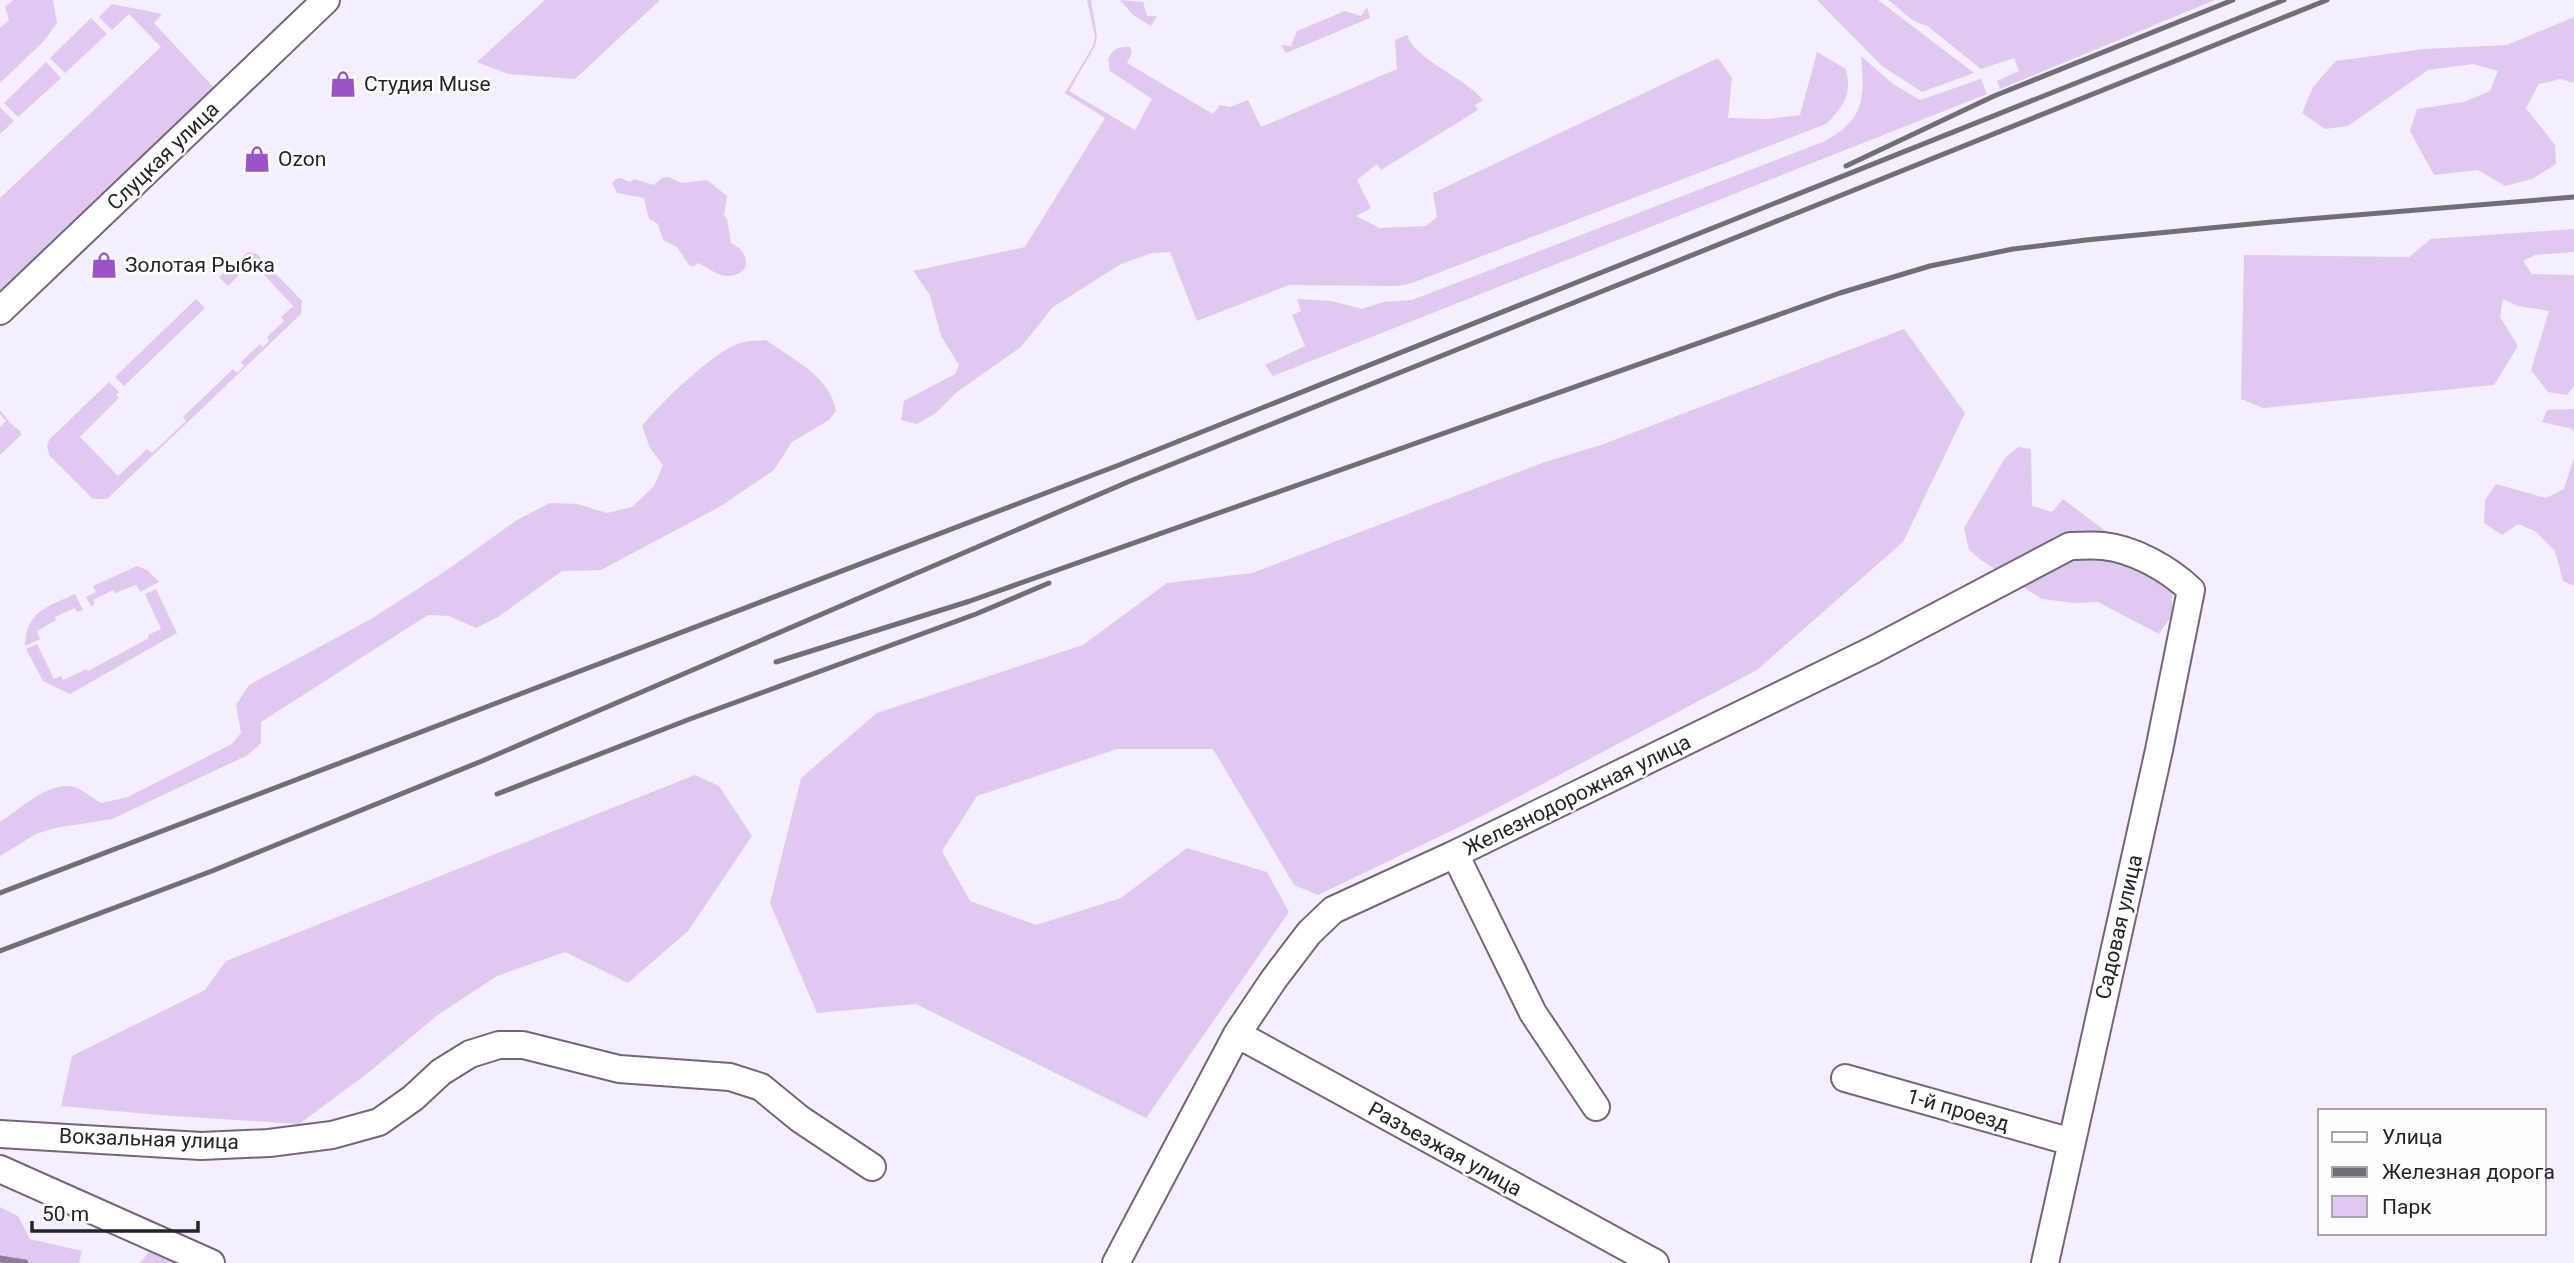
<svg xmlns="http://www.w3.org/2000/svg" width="2574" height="1263" font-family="Roboto,sans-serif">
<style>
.green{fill:#dfc9ee}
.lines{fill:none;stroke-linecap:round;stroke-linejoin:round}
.stream{stroke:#907b9e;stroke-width:7}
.street-casing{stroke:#73667c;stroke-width:30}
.street{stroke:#fff;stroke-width:26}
.rail{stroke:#746d78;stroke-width:5}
.labels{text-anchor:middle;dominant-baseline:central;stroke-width:5;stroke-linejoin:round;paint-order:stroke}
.poi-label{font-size:21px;fill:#27212a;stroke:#fefefe;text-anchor:start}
.street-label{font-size:21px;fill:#27212a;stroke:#fefefe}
</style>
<rect width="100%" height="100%" fill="#f6edfd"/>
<path class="green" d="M 13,0 L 53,0 L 57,23 L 43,42 L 0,83 L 0,28 L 9,20 L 5,7 Z
M 545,0 L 660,0 L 575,79 L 508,74 L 477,62 Z
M 1087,0 L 1091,0 L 1097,36 L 1095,46 L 1069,91 L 1135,130 L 1152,99 L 1110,71 L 1108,59 C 1113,49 1119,46 1130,47 L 1132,53 L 1127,63 L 1213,114 L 1220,105 L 1230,107 L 1248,100 L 1261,127 L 1397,69 L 1395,40 L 1407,35 C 1414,59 1464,77 1483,100 L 1475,105 L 1478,110 L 1381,170 L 1377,164 L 1357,180 L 1371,208 L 1356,216 L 1380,228 L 1426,226 L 1437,217 L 1433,193 L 1718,58 L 1732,78 L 1728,118 L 1769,119 L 1800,115 L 1817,52 L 1846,69 C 1852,95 1844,106 1826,124 L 1412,283 L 1397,286 L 1289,285 L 1197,321 L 1170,252 L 1152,253 L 1121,264 L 1053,307 L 1021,347 L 957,392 L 936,413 L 917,424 L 901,420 L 904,401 L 955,374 L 959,365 L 941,336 L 930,295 L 913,271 L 1025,247 L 1105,118 L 1065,93 L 1093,46 L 1095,37 Z
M 1120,0 L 1143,2 L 1147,16 L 1157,16 L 1151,26 L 1133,15 Z
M 1817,0 L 1878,0 L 1974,73 L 1922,92 L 1882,66 Z
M 1888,0 L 2215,0 L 2000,89 L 1997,81 L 2019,71 L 2014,58 L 1981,69 L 1926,25 C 1911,23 1900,8 1888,0 Z
M 112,4 L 162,14 L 154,23 L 217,91 L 0,298 L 0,198 L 161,47 L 129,14 L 112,30 L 99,17 Z
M 1367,7 L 1370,18 L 1286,53 L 1281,45 L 1291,46 L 1297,31 L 1345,11 L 1361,16 Z
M 2574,17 L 2574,83 L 2560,79 L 2539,84 L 2526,108 L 2555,145 L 2556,164 L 2532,179 L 2505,186 L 2478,170 L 2434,175 L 2410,131 L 2417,109 L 2464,102 L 2490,91 L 2498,71 L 2473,64 L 2428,70 L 2348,126 L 2325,129 L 2302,113 L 2313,87 L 2336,61 L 2424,49 L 2507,45 Z
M 91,18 L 107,34 L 65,73 L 50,58 Z
M 1861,56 L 1893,84 L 1920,100 L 1981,79 L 1987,94 L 1273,376 L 1265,365 L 1305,346 L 1292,315 L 1301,311 L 1297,299 L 1331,301 L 1362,309 L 1383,302 L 1412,300 L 1823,142 C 1864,120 1865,101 1861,56 Z
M 46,62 L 61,78 L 18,117 L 4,103 Z
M 0,107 L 14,121 L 0,134 Z
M 668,177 L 682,183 L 707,180 L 727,196 L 724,215 L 727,219 L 731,243 C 750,252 753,274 729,276 C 718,277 708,267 698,263 L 693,267 L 689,265 L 677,247 L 663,240 L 658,224 L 649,219 L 644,198 L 617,193 L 612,183 L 616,179 L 621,178 L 630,182 L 634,179 L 654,185 L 662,178 Z
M 2574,229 L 2574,252 L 2535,255 L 2523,261 L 2532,274 L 2574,275 L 2574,386 L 2567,395 L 2548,392 L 2531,370 L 2549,311 L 2518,306 L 2503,299 L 2500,317 L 2518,346 L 2494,385 L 2263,408 L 2241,399 L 2244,255 L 2409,257 L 2431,239 Z
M 248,252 L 257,254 L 302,301 L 301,314 L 107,499 L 93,499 L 49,455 L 47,446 L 49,440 L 109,382 L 119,392 L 116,395 L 119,398 L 80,437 L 118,476 L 147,449 L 152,453 L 186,421 L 183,417 L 233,369 L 237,373 L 244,366 L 241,362 L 260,344 L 263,347 L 269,341 L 267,337 L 284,321 L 281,317 L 293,306 L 256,266 L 246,275 L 242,272 L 228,286 L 219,277 Z
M 196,299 L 205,308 L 124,386 L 115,377 Z
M 1904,329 L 1965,413 L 1903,542 L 1757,670 L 1482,816 L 1318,895 L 1294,885 L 1213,749 L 1117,749 L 977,796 L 942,851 L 970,901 L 1036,925 L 1121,898 L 1187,848 L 1267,872 L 1289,912 L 1146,1118 L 916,1004 L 817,1013 L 770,903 L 801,778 L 877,713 L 1083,645 L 1167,583 L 1252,573 L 1545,462 L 1601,445 Z
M 766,340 C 791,358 831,377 836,411 L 829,420 L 792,442 L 774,470 L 721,506 L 601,570 L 562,571 L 498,617 L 476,628 L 449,616 L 428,615 L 261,722 L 261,743 L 248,755 L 112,819 L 55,828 L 36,834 L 0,856 L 0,822 C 20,810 53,776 79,789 C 87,793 93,799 102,803 L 128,797 L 232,744 L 241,733 L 236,705 L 249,685 L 371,619 L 447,570 L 517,520 L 550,503 L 577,504 L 607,513 L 632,507 L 654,486 L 663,465 L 650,448 L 642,426 C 661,403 716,348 744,342 C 751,340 759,341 766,340 Z
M 2574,409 L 2574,433 L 2572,429 L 2542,422 L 2547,410 Z
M 0,410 L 10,423 L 20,431 L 21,435 L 0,455 L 0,427 L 6,421 L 0,414 Z
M 2018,447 L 2031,449 L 2032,506 L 2052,512 L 2063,499 L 2108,533 L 2121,563 L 2152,574 L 2172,593 L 2172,615 L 2159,634 L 2098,602 L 2075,603 L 2042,599 L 1981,560 L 1969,550 L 1964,528 L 2005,458 Z
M 2574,457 L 2574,586 L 2563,581 L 2555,551 L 2535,531 L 2518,524 L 2502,535 L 2484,523 L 2485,500 L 2496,484 L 2546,498 L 2564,489 Z
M 137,566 L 147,570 L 159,582 L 140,592 L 136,585 L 115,593 L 113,590 L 93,600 L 95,604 L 91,606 L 86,597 L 96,592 L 93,586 Z
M 156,589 L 177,633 L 70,694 L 43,681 L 26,649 L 37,644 L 54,679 L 61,676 L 63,680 L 87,669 L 88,671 L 149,638 L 148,635 L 161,629 L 145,594 Z
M 75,594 L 83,610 L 77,612 L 75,608 L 55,617 L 56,620 L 37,631 L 40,639 L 25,646 C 26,610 48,607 75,594 Z
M 695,775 L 719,786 L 752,836 L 688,931 L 628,983 L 565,952 L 497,976 L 439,1014 L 368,1073 L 299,1124 L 159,1115 L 61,1106 L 72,1056 L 205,990 L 226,961 Z
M 0,1207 L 18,1216 L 30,1239 L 82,1251 L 79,1263 L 0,1263 Z
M 151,1249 L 183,1263 L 140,1263 Z"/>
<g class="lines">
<path class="stream" d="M 0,1259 L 25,1263"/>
<defs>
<path id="street" d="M 0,311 L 326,0
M 1455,854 L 1533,1013 L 1596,1107
M 1237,1034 L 1655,1263
M 1845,1078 L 2072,1142
M 0,1134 L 201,1146 L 269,1143 L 332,1135 L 379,1122 L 413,1098 L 441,1072 L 470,1054 L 499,1045 L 523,1045 L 619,1069 L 730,1077 L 761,1087 L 800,1119 L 872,1167
M 0,1169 L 211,1263
M 1116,1263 L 1237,1034 L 1274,979 L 1309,933 L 1333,910 L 1455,854 L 1873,650 L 2070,546 C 2081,546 2092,545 2103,546 C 2134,549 2169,569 2191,590 L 2159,750 L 2045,1263"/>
</defs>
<use href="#street" class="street-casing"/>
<use href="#street" class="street"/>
<path class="rail" d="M 1846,166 L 1994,96 L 2233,0
M 776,662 L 970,601 L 1840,293 L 1930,266 L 2013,249 L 2086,240 L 2272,222 L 2574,197
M 497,794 L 690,719 L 976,614 L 1049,583
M 0,893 L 1119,465 L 2284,0
M 0,951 L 212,871 L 482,761 L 1130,481 L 2327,0"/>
</g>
<defs>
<symbol id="shop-bare" viewBox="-9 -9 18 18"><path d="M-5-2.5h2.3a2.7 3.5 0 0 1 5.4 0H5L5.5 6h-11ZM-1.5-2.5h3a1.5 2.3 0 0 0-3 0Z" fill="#9c53c7" stroke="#fefefe" stroke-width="2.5" paint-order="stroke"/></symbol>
</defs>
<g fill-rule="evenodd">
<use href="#shop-bare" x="324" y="65" width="38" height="38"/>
<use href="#shop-bare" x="238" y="140" width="38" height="38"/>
<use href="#shop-bare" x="85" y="246" width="38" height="38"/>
</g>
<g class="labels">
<g class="poi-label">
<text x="364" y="84">Студия Muse</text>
<text x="278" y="159">Ozon</text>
<text x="125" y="265">Золотая Рыбка</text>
</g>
<g class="street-label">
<text transform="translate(163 156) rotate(-44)">Слуцкая улица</text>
<text transform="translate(1577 795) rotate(-26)">Железнодорожная улица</text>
<text transform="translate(2119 927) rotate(-77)">Садовая улица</text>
<text transform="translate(1958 1110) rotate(16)">1-й проезд</text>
<text transform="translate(149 1139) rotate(2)">Вокзальная улица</text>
<text transform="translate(1445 1149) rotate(29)">Разъезжая улица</text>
</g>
</g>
<rect x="2318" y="1109" width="228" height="126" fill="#fefefe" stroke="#a8a6a9" stroke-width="2"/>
<rect x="2332" y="1132" width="35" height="10" fill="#ffffff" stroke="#a8a6a9" stroke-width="2"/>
<text x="2382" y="1144" font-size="21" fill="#27212a">Улица</text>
<rect x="2332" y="1167" width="35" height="10" fill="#746d78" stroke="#a8a6a9" stroke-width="2"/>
<text x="2382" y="1179" font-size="21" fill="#27212a">Железная дорога</text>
<rect x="2332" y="1196" width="35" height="21" fill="#dfc9ee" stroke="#a8a6a9" stroke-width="2"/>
<text x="2382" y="1214" font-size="21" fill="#27212a">Парк</text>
<path d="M32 1221v10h166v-10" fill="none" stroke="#27212a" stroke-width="3.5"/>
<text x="42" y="1221" font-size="21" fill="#27212a" stroke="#fefefe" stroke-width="5" paint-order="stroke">50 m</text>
</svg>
